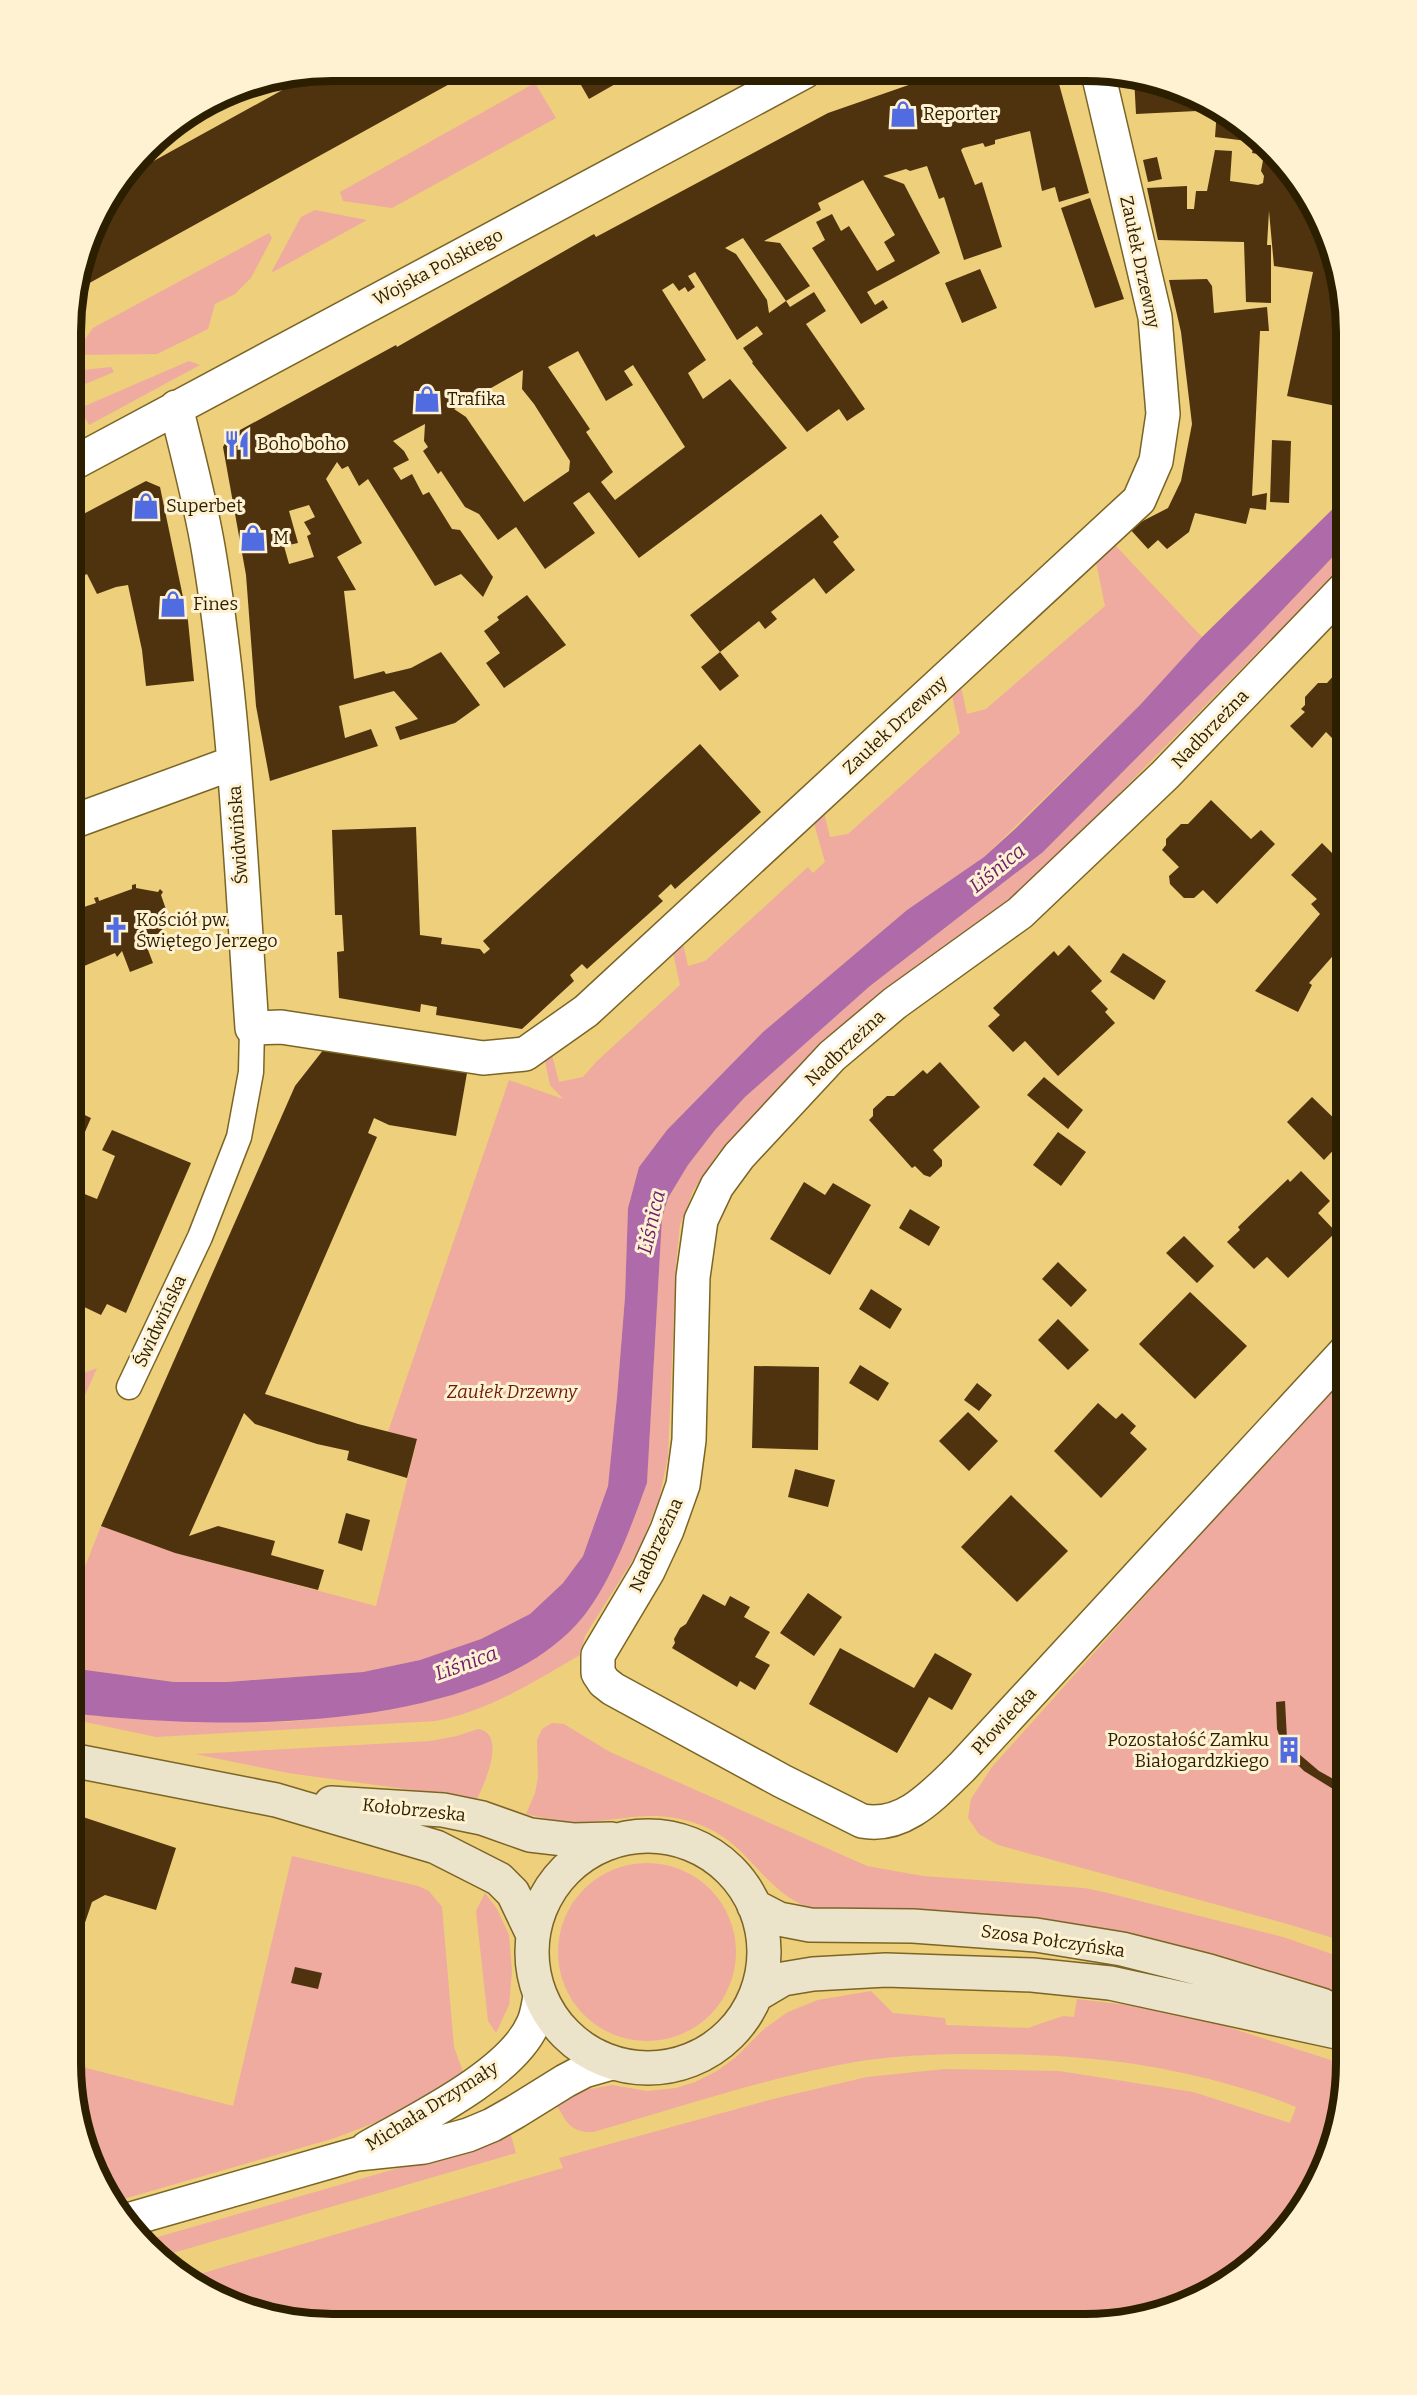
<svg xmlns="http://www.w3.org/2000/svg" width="1417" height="2395" font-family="Bitter,serif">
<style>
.green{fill:#efab9f}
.water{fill:#af6ba9}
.building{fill:#4f330e;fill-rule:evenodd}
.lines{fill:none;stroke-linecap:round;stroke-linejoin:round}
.service-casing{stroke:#7b6525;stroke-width:27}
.minor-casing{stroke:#7b6525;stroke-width:36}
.tertiary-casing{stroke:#7b6525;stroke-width:36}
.secondary-casing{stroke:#7b6525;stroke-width:36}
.service{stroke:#fff;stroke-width:24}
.minor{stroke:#fff;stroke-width:33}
.tertiary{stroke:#fff;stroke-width:33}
.secondary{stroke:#ece3cb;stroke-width:33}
.labels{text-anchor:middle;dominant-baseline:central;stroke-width:6;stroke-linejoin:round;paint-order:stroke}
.poi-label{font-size:18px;fill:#2b1f00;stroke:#fef2d2;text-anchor:start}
.street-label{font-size:18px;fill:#2b1f00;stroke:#fef2d2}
.park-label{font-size:18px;font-style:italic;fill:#6e1910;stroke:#fef2d2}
.water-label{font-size:20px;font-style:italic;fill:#6f1c6b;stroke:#fef2d2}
.rim{fill:none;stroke:#2b1f00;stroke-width:8}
</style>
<rect width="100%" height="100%" fill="#edcf7c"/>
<path class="green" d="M 535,83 L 556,118 L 392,208 L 343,201 L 340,192 Z
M 315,210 L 367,220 L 271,273 L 301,217 Z
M 269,233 L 272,238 L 251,278 L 235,294 L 215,304 L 208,329 L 157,354 L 74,355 L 93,328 Z
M 189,361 L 200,365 L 89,425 L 80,408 Z
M 111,367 L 114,372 L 73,389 L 73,371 Z
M 1113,543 L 1202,637 L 1140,705 L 984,857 L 907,910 L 763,1032 L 667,1130 L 639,1167 L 628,1208 L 625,1297 L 617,1397 L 608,1486 L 583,1556 L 563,1583 L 530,1614 L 481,1639 L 420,1660 L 363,1672 L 227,1682 L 174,1682 L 71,1668 L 71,1602 L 101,1526 L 175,1553 L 376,1606 L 417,1440 L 388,1432 L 509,1080 L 563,1099 L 550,1085 L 545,1061 L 546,1057 L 552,1055 L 559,1082 L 583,1077 L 596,1062 L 680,985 L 672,948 L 682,939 L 688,966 L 705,961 L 808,867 L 813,873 L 825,862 L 813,820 L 823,809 L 830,837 L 848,834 L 960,733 L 952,695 L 957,687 L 961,687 L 967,714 L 986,709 L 1105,606 L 1096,562 Z
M 1346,543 L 1346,562 L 1052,862 L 1012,900 L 802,1065 L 718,1153 L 693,1191 L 680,1225 L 676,1264 L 668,1457 L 659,1499 L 639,1550 L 585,1636 L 580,1655 C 533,1682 489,1711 435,1721 L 156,1737 L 71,1719 L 71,1713 L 99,1716 L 287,1722 L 384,1711 L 439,1699 L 484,1683 L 525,1664 L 597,1596 L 635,1516 L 647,1483 L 662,1218 L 668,1198 L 688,1165 L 715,1130 L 745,1097 L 870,986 L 1043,852 L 1249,645 Z
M 97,1368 L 71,1427 L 71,1378 Z
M 1346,1371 L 1346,1942 L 1291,1925 L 998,1845 L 979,1834 L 968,1818 L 971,1799 L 992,1767 Z
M 552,1723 L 564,1724 L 610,1752 L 867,1866 L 923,1876 L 1084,1888 L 1104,1892 L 1283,1937 L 1346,1959 L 1346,2000 L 809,1908 C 760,1888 750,1843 698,1824 C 652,1808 624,1821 580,1822 C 561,1822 544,1818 526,1814 L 535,1793 L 538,1777 L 537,1740 L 542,1729 Z
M 478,1729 C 507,1733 485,1783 477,1799 L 436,1791 L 435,1793 L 288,1773 L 195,1754 L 430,1741 L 457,1736 Z
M 292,1856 L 418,1886 L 429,1891 L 442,1907 L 454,2047 L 463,2072 L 390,2117 L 335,2138 L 113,2202 L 90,2163 L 71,2064 L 233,2106 Z
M558 1952a89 89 0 1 1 178 0a89 89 0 1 1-178 0Z
M 485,1893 L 497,1909 L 509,1935 L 512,1971 L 509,2005 L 496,2033 L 488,2021 L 476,1911 Z
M 871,1991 L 893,2013 L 945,2018 L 946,2025 L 1028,2028 L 1063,2016 L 1074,2017 L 1077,1999 L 1178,2011 L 1346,2065 L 1346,2080 L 1327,2163 L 1293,2222 L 1244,2270 L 1185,2305 L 1085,2324 L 298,2322 L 232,2304 L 186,2278 L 563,2168 L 559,2158 L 773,2099 L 867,2077 L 945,2069 L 1059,2071 L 1193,2092 L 1290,2123 L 1296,2107 C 1268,2095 1238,2087 1209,2079 C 1135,2061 1073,2055 997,2054 C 952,2054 906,2054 861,2061 C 770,2076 681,2107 593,2132 C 569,2133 567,2121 555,2103 L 579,2091 L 612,2085 L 647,2091 L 676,2088 L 695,2082 L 717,2071 L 736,2057 L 764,2029 L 788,2012 L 818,2000 Z
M 510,2132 L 516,2153 L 159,2257 L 144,2241 L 468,2148 Z"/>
<path class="water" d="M 1346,496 L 1346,543 L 1249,645 L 1043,852 L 870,986 L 745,1097 L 715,1130 L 688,1165 L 668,1198 L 662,1218 L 647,1483 C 631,1527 608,1591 576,1625 C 473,1736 210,1730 71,1713 L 71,1668 L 174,1682 L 227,1682 L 363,1672 L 420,1660 L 481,1639 L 530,1614 L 563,1583 L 583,1556 L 608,1486 L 617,1397 L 625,1297 L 628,1208 L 639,1167 L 667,1130 L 763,1032 L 907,910 L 984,857 L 1016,828 L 1140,705 L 1202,637 Z"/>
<path class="building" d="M 332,71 L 473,71 L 75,291 L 98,216 L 130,174 L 286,88 L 282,80 Z
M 573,71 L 638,71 L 589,99 Z
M 946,72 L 1056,73 L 1089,193 L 1059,202 L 1055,187 L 1042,191 L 1030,131 L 995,140 L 995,144 L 985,147 L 983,143 L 963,148 L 961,150 L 975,185 L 982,182 L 1002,247 L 964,260 L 944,197 L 939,199 L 927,166 L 910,171 L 906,169 L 883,176 L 904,184 L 940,253 L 867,292 L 875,305 L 883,300 L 888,308 L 861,324 L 812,248 L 825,240 L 816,222 L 832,214 L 841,231 L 849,226 L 877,271 L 895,261 L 884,242 L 895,235 L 863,180 L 818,203 L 821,210 L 764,241 L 780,243 L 810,286 L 786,301 L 743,238 L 725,248 L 736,254 L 767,300 L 769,313 L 786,301 L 790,307 L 814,292 L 826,311 L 806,324 L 865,409 L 847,421 L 839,409 L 807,432 L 752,363 L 753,362 L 743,348 L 763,334 L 757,326 L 737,340 L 695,272 L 688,276 L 695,287 L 688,292 L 685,287 L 679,291 L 673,283 L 662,290 L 706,360 L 688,373 L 703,399 L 730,379 L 787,448 L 639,558 L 589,492 L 573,503 L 595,533 L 545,569 L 516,527 L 498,540 L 479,514 L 465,507 L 441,471 L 438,474 L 423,451 L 428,447 L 424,441 L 425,424 L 393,441 L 404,451 L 409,460 L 393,468 L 401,480 L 412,474 L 423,495 L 429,492 L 452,529 L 460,530 L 493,577 L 483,597 L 461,574 L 435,586 L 368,479 L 359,486 L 348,466 L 342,469 L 337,462 L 326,479 L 362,543 L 337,557 L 356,590 L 344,591 L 354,679 L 384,671 L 386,674 L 411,668 L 441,652 L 480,705 L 455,723 L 400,740 L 395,727 L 418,719 L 394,691 L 339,706 L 345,738 L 371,729 L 378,746 L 270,781 L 256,706 L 246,575 L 223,447 L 229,436 L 396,345 L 397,347 L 594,234 L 596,237 L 828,113 ZM 578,351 L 606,401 L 633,385 L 624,371 L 633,365 L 685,447 L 615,500 L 601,482 L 613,472 L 586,432 L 590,429 L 548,367 ZM 523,370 L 522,389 L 534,404 L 570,461 L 569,471 L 524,502 L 466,417 L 454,409 ZM 309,505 L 315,517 L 304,522 L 311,534 L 307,536 L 314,557 L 289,564 L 284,546 L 298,543 L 289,511 Z
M 1134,77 L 1185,91 L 1244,125 L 1249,130 L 1247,141 L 1215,137 L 1217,110 L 1136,114 Z
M 1256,136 L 1293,173 L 1317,215 L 1313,236 L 1328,239 L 1346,332 L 1346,408 L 1287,396 L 1313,272 L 1274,266 L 1269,211 L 1267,245 L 1271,245 L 1271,303 L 1246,302 L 1244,242 L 1158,240 L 1147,188 L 1187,186 L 1187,209 L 1194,209 L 1196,191 L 1207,191 L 1215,150 L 1232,151 L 1230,181 L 1258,185 L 1263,183 L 1264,176 L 1261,171 L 1264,155 L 1252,153 Z
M 1157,157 L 1162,179 L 1148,182 L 1143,160 Z
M 1090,198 L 1124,299 L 1095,308 L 1061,208 Z
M 980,269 L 997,308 L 962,323 L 945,283 Z
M 1207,279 L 1212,286 L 1214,313 L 1267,307 L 1269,331 L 1260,331 L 1252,496 L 1267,493 L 1266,510 L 1250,508 L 1246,524 L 1195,513 L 1189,532 L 1167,549 L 1158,540 L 1148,549 L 1129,528 L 1168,508 L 1181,481 L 1192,424 L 1181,332 L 1169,280 Z
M 1272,440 L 1291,441 L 1289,503 L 1270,502 Z
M 146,481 L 160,487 L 188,621 L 194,681 L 146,686 L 142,650 L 128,585 L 116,587 L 97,594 L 87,574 L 72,581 L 72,520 Z
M 821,514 L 839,537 L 833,542 L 855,570 L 826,594 L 814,578 L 771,612 L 777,619 L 765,629 L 759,621 L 720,652 L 690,615 Z
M 72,590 L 77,602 L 72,605 Z
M 527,595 L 566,645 L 504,688 L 486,663 L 500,653 L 484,631 L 499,620 L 497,617 Z
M 720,652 L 739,676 L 720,691 L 701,667 Z
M 1346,662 L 1346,752 L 1326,732 L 1312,748 L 1290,726 L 1305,712 L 1301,709 L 1305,705 L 1305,697 L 1318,683 L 1327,683 Z
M 700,744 L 761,812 L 675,889 L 671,884 L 658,896 L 663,901 L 587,969 L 582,964 L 570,975 L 574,981 L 522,1029 L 436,1015 L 437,1007 L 421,1004 L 420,1012 L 339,998 L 337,952 L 344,951 L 342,915 L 335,915 L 332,830 L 416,827 L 420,935 L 442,938 L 441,944 L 480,949 L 484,954 L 490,949 L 483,941 Z
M 1211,800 L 1251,839 L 1261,830 L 1275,844 L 1217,904 L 1203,890 L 1194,898 L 1184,898 L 1170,884 L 1169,876 L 1179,867 L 1162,850 L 1166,845 L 1166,839 L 1181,824 L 1188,824 Z
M 1322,843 L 1346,867 L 1346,941 L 1309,983 L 1312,985 L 1298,1012 L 1255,991 L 1320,914 L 1311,904 L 1317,899 L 1291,875 Z
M 136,884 L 136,888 L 158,892 L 160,889 L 163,892 L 161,895 L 169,918 L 172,919 L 154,938 L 155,941 L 152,942 L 151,939 L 145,942 L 153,963 L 130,972 L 122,951 L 117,957 L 115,953 L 77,969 L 72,950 L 72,911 L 96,903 L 94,898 L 98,897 L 99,901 L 132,889 L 132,885 Z
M 1069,945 L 1102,981 L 1091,991 L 1108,1009 L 1105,1012 L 1115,1023 L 1058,1076 L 1025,1041 L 1013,1052 L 988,1026 L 1000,1015 L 993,1008 L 1054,951 L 1058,956 Z
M 1123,953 L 1166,981 L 1154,1000 L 1110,972 Z
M 324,1049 L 467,1073 L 456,1136 L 389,1125 L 374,1118 L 368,1133 L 377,1137 L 265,1394 L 358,1424 L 417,1439 L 407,1478 L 347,1460 L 349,1451 L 317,1444 L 255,1424 L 244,1413 L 189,1536 L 218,1526 L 275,1541 L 271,1555 L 324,1570 L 318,1590 L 175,1553 L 101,1526 L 295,1086 Z
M 940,1062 L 980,1107 L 933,1150 L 942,1160 L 942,1166 L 930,1177 L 924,1175 L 915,1166 L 912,1168 L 869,1120 L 873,1116 L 873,1109 L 887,1096 L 894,1096 L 923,1070 L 927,1074 Z
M 1044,1077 L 1083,1110 L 1068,1129 L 1027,1095 Z
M 1312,1097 L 1346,1130 L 1346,1137 L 1324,1160 L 1287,1122 Z
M 72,1109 L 91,1118 L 81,1141 L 72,1137 Z
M 112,1130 L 191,1163 L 126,1313 L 107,1304 L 101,1315 L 78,1304 L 83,1293 L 71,1288 L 72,1204 L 77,1191 L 97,1199 L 115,1156 L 102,1150 Z
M 1058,1132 L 1086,1152 L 1061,1186 L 1033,1165 Z
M 1301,1171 L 1330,1201 L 1318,1213 L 1336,1232 L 1288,1278 L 1267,1257 L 1254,1269 L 1227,1242 L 1240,1230 L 1238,1227 L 1288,1179 L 1290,1182 Z
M 804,1182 L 825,1195 L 833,1183 L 871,1205 L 830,1275 L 770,1239 Z
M 910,1209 L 940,1227 L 929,1246 L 899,1228 Z
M 1184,1236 L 1214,1266 L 1197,1283 L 1166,1253 Z
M 1058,1262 L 1087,1290 L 1071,1307 L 1042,1279 Z
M 871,1289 L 902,1309 L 890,1329 L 859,1309 Z
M 1190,1292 L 1247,1346 L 1195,1399 L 1139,1344 Z
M 1058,1319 L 1089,1350 L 1068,1370 L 1038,1340 Z
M 860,1365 L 889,1383 L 878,1401 L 849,1383 Z
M 754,1366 L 819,1367 L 818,1450 L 752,1448 Z
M 977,1383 L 992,1395 L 979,1411 L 964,1400 Z
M 1098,1403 L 1116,1419 L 1122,1413 L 1136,1426 L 1130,1433 L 1147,1449 L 1101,1498 L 1054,1451 Z
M 968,1412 L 998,1441 L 969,1471 L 939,1441 Z
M 795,1469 L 835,1480 L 828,1507 L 788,1497 Z
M 1011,1495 L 1068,1551 L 1017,1602 L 961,1547 Z
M 346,1513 L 370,1520 L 362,1551 L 338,1543 Z
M 808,1593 L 842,1617 L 814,1656 L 780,1633 Z
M 703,1594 L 725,1606 L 730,1596 L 750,1607 L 744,1617 L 770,1632 L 755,1657 L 770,1665 L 755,1690 L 740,1681 L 737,1687 L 672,1648 L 675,1643 L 674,1639 L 680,1628 L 686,1624 Z
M 840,1648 L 914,1688 L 935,1653 L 972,1674 L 952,1710 L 929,1697 L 897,1753 L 809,1704 Z
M 1285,1701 L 1287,1739 L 1292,1748 L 1319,1771 L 1346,1786 L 1346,1797 L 1304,1771 L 1285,1752 L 1277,1729 L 1276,1702 Z
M 71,1813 L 176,1848 L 156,1910 L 105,1895 L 92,1902 L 71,1964 Z
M 295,1967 L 322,1973 L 318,1989 L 291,1983 Z"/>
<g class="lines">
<defs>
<path id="service" d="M 129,1387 L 200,1237 L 239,1137 L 251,1072 L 252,1028"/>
<path id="minor" d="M 176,407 C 188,456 201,504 209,553 C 235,710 241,870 252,1028 L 281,1027 L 483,1058 L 525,1054 L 586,1011 L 1139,500 L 1156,461 L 1163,414 L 1155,317 L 1098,73
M 72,464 L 804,72
M 72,822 L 233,763
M 1346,1351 L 962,1767 C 934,1794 904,1829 862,1821 L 782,1781 L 613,1689 L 604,1682 L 598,1673 L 598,1655 L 648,1571 L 667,1530 L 683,1485 L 689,1440 L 693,1277 L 701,1220 L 717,1186 L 739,1156 L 832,1056 L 895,1003 L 1020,913 L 1165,775 L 1346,587"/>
<path id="tertiary" d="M 367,2148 C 414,2121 511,2075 533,2024 C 537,2016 538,2006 540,1997
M 124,2221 L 357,2154 L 424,2147 L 468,2135 L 492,2125 L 515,2112 L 565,2081 L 584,2071 L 612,2063"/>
<path id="secondary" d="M 71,1760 L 276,1800 L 436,1847 L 499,1879 L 513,1893 L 533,1935
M 331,1803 L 443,1810 L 482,1818 L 530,1835 L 573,1840 L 611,1839
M532 1952a116 116 0 1 1 232 0a116 116 0 1 1-232 0Z
M 754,1906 L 779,1919 L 810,1925 L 913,1926 L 1036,1935 L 1122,1949 L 1209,1971 L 1322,2005 L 1346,2018
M 756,1995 L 783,1979 L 813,1974 L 886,1970 L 1032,1975 L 1110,1983 L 1346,2034"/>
</defs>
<use href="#service" class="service-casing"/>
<use href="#minor" class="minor-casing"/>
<use href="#tertiary" class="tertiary-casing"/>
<use href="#secondary" class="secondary-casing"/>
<use href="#service" class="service"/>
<use href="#minor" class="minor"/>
<use href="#tertiary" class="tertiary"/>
<use href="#secondary" class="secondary"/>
</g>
<defs>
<symbol id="shop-bare" viewBox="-9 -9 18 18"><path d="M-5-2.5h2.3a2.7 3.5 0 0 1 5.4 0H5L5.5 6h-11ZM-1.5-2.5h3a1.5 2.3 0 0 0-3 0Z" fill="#516be0" stroke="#fef2d2" stroke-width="2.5" paint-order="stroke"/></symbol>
<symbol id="restaurant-bare" viewBox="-9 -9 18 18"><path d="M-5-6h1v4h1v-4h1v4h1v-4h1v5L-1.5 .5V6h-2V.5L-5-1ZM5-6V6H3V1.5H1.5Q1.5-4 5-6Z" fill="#516be0" stroke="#fef2d2" stroke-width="2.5" paint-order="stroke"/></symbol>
<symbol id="church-bare" viewBox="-9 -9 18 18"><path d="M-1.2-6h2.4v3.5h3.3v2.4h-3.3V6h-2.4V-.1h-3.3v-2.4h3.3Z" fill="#516be0" stroke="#fef2d2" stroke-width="2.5" paint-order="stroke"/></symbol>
<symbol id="building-bare" viewBox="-9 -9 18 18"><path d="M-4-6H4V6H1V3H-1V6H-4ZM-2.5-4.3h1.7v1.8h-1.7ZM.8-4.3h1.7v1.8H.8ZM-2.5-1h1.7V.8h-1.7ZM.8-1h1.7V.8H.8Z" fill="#516be0" stroke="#fef2d2" stroke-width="2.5" paint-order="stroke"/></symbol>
</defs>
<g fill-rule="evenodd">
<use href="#shop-bare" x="884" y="95" width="38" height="38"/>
<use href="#shop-bare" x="408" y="380" width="38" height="38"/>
<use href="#restaurant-bare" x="218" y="425" width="38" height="38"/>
<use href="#shop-bare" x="127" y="487" width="38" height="38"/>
<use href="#shop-bare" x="234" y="519" width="38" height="38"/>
<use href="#shop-bare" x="154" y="585" width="38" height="38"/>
<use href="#church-bare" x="97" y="911" width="38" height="38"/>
<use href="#building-bare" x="1270" y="1731" width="38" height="38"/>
</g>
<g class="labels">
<g class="poi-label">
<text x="923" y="114">Reporter</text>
<text x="447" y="399">Trafika</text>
<text x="257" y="444">Boho boho</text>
<text x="166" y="506">Superbet</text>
<text x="273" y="538">M</text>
<text x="193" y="604">Fines</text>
<text x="136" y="920">Kościół pw.<tspan x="136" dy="21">Świętego Jerzego</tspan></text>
<text x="1269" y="1740" text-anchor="end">Pozostałość Zamku<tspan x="1269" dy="21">Białogardzkiego</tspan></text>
</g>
<g class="street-label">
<text transform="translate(1140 262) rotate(78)">Zaułek Drzewny</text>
<text transform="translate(438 267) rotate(-28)">Wojska Polskiego</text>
<text transform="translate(895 725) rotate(-43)">Zaułek Drzewny</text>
<text transform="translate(1210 729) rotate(-46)">Nadbrzeżna</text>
<text transform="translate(238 835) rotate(-94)">Świdwińska</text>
<text transform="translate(845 1048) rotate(-43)">Nadbrzeżna</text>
<text transform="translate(160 1321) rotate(-65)">Świdwińska</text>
<text transform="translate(656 1545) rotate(-65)">Nadbrzeżna</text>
<text transform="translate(1004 1721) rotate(-47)">Płowiecka</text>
<text transform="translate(414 1810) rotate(6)">Kołobrzeska</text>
<text transform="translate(1053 1941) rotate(8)">Szosa Połczyńska</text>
<text transform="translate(432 2106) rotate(-32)">Michała Drzymały</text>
</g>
<g class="park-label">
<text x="512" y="1392">Zaułek Drzewny</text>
</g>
<g class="water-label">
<text transform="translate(997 868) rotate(-39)">Liśnica</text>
<text transform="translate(651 1222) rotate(-77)">Liśnica</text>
<text transform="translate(466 1663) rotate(-20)">Liśnica</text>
</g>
</g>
<path d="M0 0H1417V2395H0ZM332 81H1085A251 251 0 0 1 1336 332V2063A251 251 0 0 1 1085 2314H332A251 251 0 0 1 81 2063V332A251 251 0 0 1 332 81Z" fill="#fef2d2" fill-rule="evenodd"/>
<path class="rim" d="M332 81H1085A251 251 0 0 1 1336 332V2063A251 251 0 0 1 1085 2314H332A251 251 0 0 1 81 2063V332A251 251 0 0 1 332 81Z"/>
</svg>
